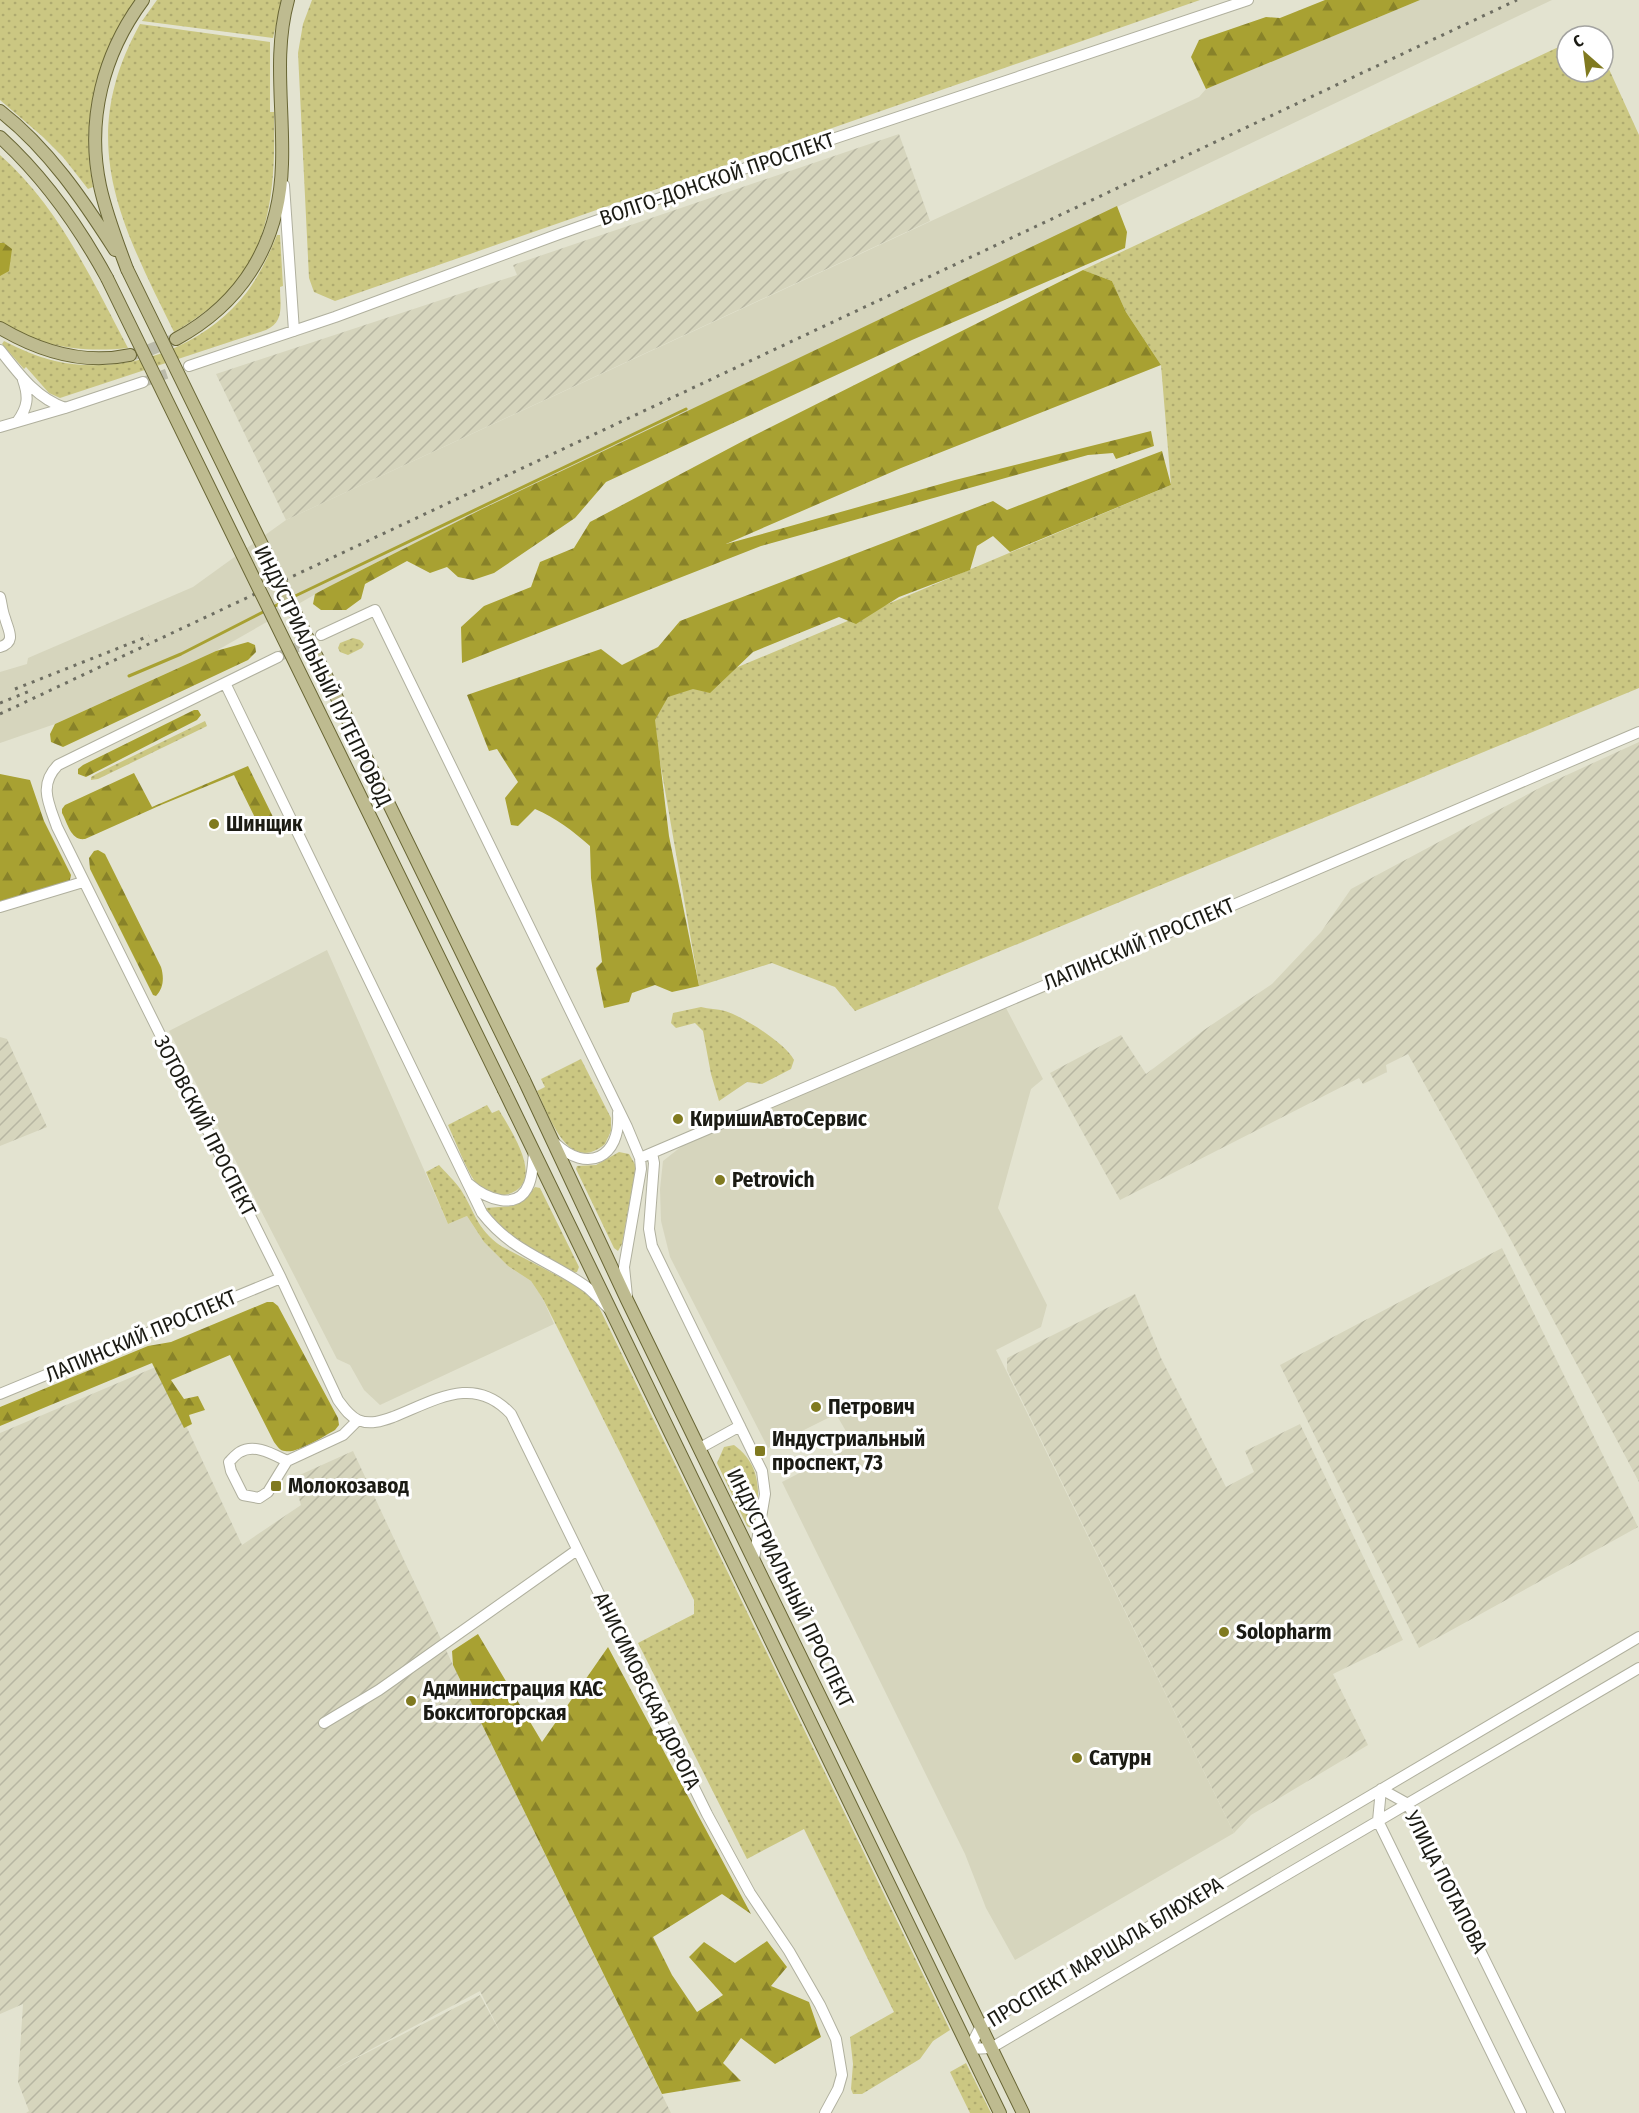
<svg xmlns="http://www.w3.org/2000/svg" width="1639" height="2113" font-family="'Fira Sans Condensed',sans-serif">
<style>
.built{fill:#d6d5bd}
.industrial{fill:url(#industrial-furrows);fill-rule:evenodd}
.grass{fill:url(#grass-dots)}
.forest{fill:url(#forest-firs)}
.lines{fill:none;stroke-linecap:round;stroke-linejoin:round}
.stream{stroke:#a8a132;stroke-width:3}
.minor-tunnel{stroke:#bba;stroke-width:10;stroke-dasharray:10 5;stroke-linecap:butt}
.major-tunnel{stroke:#bba;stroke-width:12;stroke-dasharray:12 6;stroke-linecap:butt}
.minor-casing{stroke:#b0b09e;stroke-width:12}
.major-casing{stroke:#686534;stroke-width:14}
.minor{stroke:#fff;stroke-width:10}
.major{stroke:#bebb90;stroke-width:12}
.rail{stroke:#6e6e62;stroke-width:3;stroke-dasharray:3 6;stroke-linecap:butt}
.major-bridge-casing{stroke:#686534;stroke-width:14;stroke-linecap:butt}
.major-bridge{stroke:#bebb90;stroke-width:12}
.poi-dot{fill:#807a20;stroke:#fff;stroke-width:2}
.labels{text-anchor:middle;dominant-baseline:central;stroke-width:6;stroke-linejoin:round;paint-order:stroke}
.street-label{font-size:21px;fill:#1b1b14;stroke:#fff}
.poi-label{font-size:21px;font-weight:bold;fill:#1b1b14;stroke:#fff;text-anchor:start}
</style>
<defs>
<pattern id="industrial-furrows" width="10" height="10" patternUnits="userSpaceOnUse" patternTransform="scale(1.5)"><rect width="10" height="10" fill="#d6d5bd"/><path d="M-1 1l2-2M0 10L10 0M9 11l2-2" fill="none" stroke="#b7b6a2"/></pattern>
<pattern id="grass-dots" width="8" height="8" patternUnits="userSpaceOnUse" patternTransform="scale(1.5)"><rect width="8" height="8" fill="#cbc782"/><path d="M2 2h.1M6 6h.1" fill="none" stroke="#aeaa6f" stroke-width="1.8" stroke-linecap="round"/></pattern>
<pattern id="forest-firs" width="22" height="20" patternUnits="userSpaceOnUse" patternTransform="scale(1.5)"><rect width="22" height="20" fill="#a8a132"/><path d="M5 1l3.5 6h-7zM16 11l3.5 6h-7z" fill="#888229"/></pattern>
</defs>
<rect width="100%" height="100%" fill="#e3e3d0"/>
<path class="built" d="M 1420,0 L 1552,0 L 482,509 L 328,587 L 216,651 L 55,724 L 0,743 L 0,672 L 27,664 L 28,658 L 193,587 L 286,520 L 1199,97 L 1206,89 Z
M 327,950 L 448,1224 L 467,1216 L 484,1242 L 508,1266 L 531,1281 L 543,1299 L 554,1324 L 380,1405 L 364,1390 L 350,1365 L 337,1359 L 169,1031 Z
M 1006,1008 L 1043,1079 L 1031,1089 L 998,1208 L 1047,1305 L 1041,1327 L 996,1350 L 1234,1833 L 1015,1960 L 986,1908 L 965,1854 L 782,1482 L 854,1445 L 836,1414 L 768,1448 L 670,1257 L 661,1221 L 660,1189 L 663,1161 L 682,1146 L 810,1090 Z"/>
<path class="industrial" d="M 899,134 L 930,221 L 286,520 L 216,374 L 517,275 L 513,265 Z
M 1639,742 L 1639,1482 L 1512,1242 L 1408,1054 L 1386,1065 L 1387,1072 L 1363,1084 L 1359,1078 L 1120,1200 L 1050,1073 L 1121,1035 L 1146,1074 L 1204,1030 L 1272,984 L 1321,932 L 1351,889 L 1545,785 Z
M 0,1037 L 7,1039 L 47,1127 L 0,1146 Z
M 1502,1248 L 1638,1527 L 1419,1648 L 1280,1365 Z
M 1135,1294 L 1161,1358 L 1226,1487 L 1254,1472 L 1245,1451 L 1300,1424 L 1403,1640 L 1333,1674 L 1368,1745 L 1251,1815 L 1234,1833 L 1007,1370 L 1007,1358 Z
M 158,1366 L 242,1545 L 301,1505 L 293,1478 L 353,1451 L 453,1665 L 671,2113 L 26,2113 L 29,2111 L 18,2082 L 23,2004 L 0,2014 L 0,1433 ZM 480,1991 L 501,2034 L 480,1995 L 323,2075 Z"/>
<path class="grass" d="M 0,0 L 136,0 C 96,54 80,121 93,187 L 88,189 L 63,157 L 43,137 L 0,100 Z
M 157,0 L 282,0 L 273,38 L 142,21 Z
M 312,0 L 1200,0 L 335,301 L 314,292 L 309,278 L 298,53 L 303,24 Z
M 140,24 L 270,42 L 270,112 L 274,112 C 276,211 268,279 174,332 C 121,224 75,141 140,24 Z
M 1567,43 L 1567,72 L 1603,72 L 1603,56 L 1639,135 L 1639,688 L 855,1011 L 835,987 L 772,963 L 699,986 L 650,704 L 1171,485 L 1161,365 L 1126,312 L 1112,281 L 1083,270 Z
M 0,155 C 59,207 92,280 128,348 C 82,353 40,347 0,322 Z
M 277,235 L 280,235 L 283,286 L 280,287 C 280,304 285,322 266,330 L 60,398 L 49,393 L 26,367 L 24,369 L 2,344 L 4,341 C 20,349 37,357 55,361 C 124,377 204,348 247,292 C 260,274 269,255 277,235 Z
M 353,638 L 360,640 L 364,644 L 362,648 L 348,655 L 340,652 L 338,648 L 340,643 Z
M 205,721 L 207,726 L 201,729 L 98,779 L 91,780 L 91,777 L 96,774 Z
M 701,1007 C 709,1009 717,1009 725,1011 C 744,1017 785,1043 794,1060 L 791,1069 L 762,1084 L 747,1082 L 719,1101 L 711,1074 L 703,1031 L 695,1023 L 676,1028 L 671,1023 L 673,1013 Z
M 581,1059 L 611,1118 L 611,1131 L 605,1144 C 568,1175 550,1117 537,1091 L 545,1087 L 541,1079 Z
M 487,1105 L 492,1113 L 499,1110 C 511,1131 549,1185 505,1195 C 496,1197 483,1191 477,1184 C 469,1176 454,1138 448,1125 Z
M 619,1152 L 629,1154 L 636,1166 L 622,1244 L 618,1251 L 614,1248 L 576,1169 L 577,1166 L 596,1165 Z
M 439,1165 C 446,1173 455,1181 461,1190 C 476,1214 476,1228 501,1246 L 581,1288 L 596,1301 L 950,2030 L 933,2041 L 920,2059 L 862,2094 L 853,2094 L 851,2089 L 853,2064 L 850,2037 L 894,2012 L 804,1829 L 747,1859 L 638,1643 L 694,1614 L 694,1600 L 543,1299 L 531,1281 L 508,1266 L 484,1242 L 467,1216 L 448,1224 L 426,1172 Z
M 535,1187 L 540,1188 L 579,1267 L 577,1272 L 574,1273 L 507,1237 L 485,1208 L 513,1206 L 525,1199 Z
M 734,1445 C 763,1466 759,1494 756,1526 L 751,1528 L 747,1526 L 717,1463 L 724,1447 Z
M 966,2063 L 991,2113 L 970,2113 L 950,2072 Z"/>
<path class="forest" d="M 1325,0 L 1420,0 L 1206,89 L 1191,57 L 1199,40 L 1266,17 L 1280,18 Z
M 1117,206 L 1127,232 L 1125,248 L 912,340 L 606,482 L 575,518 L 494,573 L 473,580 L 458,577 L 447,567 L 430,573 L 407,561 L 365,584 L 361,599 L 346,610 L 321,610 L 313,604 L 315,594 L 328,587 L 482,509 Z
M 0,243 L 4,243 L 12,249 L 9,271 L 0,276 Z
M 1083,270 L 1112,281 L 1126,312 L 1161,365 L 901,468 L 726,544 L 955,480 L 1151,431 L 1154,446 L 1116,459 L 1113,453 L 1088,455 L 761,546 L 462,663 L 461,627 L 484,606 L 531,587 L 540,562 L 574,548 L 590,522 L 745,440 Z
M 1162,451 L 1171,485 L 1010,552 L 993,536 L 977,546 L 970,570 L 899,597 L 856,624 L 839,617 L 753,652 L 710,693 L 693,689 L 668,697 L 655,720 L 669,836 L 699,986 L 672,992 L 655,985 L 632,993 L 629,1002 L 604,1008 L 596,968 L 602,962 L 591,878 L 590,846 C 573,831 556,818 535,809 L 518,826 L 511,825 L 505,798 L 518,782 L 497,749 L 489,751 L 467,695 L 601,649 L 622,665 L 658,647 L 680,621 L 993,501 L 1007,510 Z
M 248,642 L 255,645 L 256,652 L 248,660 L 63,747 L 51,742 L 50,734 L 55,724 L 216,651 Z
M 194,710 L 198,710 L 201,715 L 197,720 L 86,777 L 78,774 L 78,769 L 83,765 Z
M 248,766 L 274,819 L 274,822 L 267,829 L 260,828 L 234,775 L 161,805 L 85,839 C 71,841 68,824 62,813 L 62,809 L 65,805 L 134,773 L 152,807 Z
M 0,774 L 30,780 L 44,821 L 71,875 L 69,884 L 0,903 Z
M 98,850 L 105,854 L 161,967 C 164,977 164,988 156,996 L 153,995 L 90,869 L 89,858 L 94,851 Z
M 267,1302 L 273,1302 L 278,1306 L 338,1418 L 339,1425 L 335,1430 C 324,1436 297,1454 285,1451 C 280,1451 277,1446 274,1442 L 230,1355 L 171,1380 L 184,1399 L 198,1396 L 205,1410 L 189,1415 L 192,1424 L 184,1428 L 152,1363 L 0,1426 L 0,1407 L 148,1346 L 171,1342 Z
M 478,1634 L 542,1742 L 608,1647 L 751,1914 L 722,1894 L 653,1937 L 672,1975 L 697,2012 L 723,1995 L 689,1957 L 704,1942 L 735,1963 L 767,1941 L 787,1967 L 771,1986 L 809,2002 L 821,2037 L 775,2064 L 741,2038 L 723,2063 L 741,2081 L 662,2094 L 453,1665 L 452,1651 Z"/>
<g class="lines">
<path class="stream" d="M 293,597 L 686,409
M 271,608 L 287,600
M 129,676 L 181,654 L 265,611"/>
<path class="minor-tunnel" d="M 143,382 L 189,366
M 278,657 L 321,635"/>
<path class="major-tunnel" d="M 130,355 L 147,351 L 176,339"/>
<defs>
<path id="minor" d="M 284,185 L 294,331
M 0,350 C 19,374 36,398 65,408
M 189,366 L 335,317 L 559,234 L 731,173 L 1248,0
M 17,422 C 28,407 29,397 23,380
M 0,427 L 65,408 L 143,382
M 0,597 C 2,604 2,611 5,618 C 8,630 17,642 0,647
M 321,635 L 375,610 L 627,1127 L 640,1158 L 641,1169 L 624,1267 L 627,1296
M 278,657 L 58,765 C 38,785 49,804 57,827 L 281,1278 L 338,1400 C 344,1408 349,1416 358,1420 C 370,1425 382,1421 393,1417 C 436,1400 474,1374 511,1414 L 707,1814 L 750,1893 L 789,1951 L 820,2005 L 836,2039 L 842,2075 L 838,2089 L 825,2113
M 225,683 L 482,1213 C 513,1253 550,1260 588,1288 C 595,1294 602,1301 608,1308
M 0,907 L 83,882
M 555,1143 C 587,1174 621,1158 618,1113
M 652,1153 L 654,1163 L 649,1229 L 652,1246 L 754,1455 L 762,1471 L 765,1494 L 754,1559
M 640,1158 L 1639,732
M 469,1184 C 485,1198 518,1213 529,1184 C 533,1174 533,1162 534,1151
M 0,1394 L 281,1278
M 700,1448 L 740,1426
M 287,1461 C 274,1455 255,1443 240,1452 C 236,1454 232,1459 229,1462 L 231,1471 L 243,1495 L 259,1498 L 268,1492 L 287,1461 L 343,1435 L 358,1420
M 324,1723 L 379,1690 L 577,1550
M 1381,1789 L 1408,1804 L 1560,2113
M 1381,1789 L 1378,1821 L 1521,2113
M 969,2049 L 981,2026 L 1639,1637
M 969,2049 L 991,2048 L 1639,1668"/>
<path id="major" d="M 0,111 C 48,148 83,200 115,250
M 0,137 C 45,178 78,225 107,278
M 127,269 C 117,242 106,214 100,186 C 86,120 103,54 143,0
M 0,328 C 39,351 84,365 130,355
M 176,339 C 244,302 280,241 282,164 C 284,109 273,54 288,0
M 524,1080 L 627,1300 L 1023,2113
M 504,1090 L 1000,2113"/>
</defs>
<use href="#minor" class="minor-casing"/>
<use href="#major" class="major-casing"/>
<use href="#minor" class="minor"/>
<use href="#major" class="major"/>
<path class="rail" d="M 15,689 L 149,636
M 0,703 L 30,691
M 0,714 L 1517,0"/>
<defs>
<path id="major-bridge" d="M 127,269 L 524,1080
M 107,278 L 504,1090"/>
</defs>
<use href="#major-bridge" class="major-bridge-casing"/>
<use href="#major-bridge" class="major-bridge"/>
</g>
<g class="poi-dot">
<circle cx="214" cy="824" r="6"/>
<circle cx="678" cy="1119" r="6"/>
<circle cx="720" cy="1180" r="6"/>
<circle cx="816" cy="1407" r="6"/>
<rect x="754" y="1445" width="12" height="12" rx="3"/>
<rect x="270" y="1480" width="12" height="12" rx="3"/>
<circle cx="1224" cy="1632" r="6"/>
<circle cx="411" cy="1701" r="6"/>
<circle cx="1077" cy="1758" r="6"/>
</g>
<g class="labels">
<g class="street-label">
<text transform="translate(717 179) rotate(-19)">ВОЛГО-ДОНСКОЙ ПРОСПЕКТ</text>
<text transform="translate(323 676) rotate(64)">ИНДУСТРИАЛЬНЫЙ ПУТЕПРОВОД</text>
<text transform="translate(1139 944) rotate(-23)">ЛАПИНСКИЙ ПРОСПЕКТ</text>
<text transform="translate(205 1126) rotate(63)">ЗОТОВСКИЙ ПРОСПЕКТ</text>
<text transform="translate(141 1336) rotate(-23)">ЛАПИНСКИЙ ПРОСПЕКТ</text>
<text transform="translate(790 1588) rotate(64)">ИНДУСТРИАЛЬНЫЙ ПРОСПЕКТ</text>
<text transform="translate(647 1691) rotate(64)">АНИСИМОВСКАЯ ДОРОГА</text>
<text transform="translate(1446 1882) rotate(63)">УЛИЦА ПОТАПОВА</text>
<text transform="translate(1105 1952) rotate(-31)">ПРОСПЕКТ МАРШАЛА БЛЮХЕРА</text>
</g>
<g class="poi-label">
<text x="226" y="824">Шинщик</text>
<text x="690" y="1119">КиришиАвтоСервис</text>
<text x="732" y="1180">Petrovich</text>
<text x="828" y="1407">Петрович</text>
<text x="772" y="1439">Индустриальный<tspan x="772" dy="24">проспект, 73</tspan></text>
<text x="288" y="1486">Молокозавод</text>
<text x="1236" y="1632">Solopharm</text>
<text x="423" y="1689">Администрация КАС<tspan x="423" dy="24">Бокситогорская</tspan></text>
<text x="1089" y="1758">Сатурн</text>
</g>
</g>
<g transform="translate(1585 54) rotate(332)"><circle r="28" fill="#ffffff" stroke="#a4a4a1" stroke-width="1.5"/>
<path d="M0-4.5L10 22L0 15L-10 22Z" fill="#807a20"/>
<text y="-9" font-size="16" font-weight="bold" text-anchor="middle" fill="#1b1b14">С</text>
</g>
</svg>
